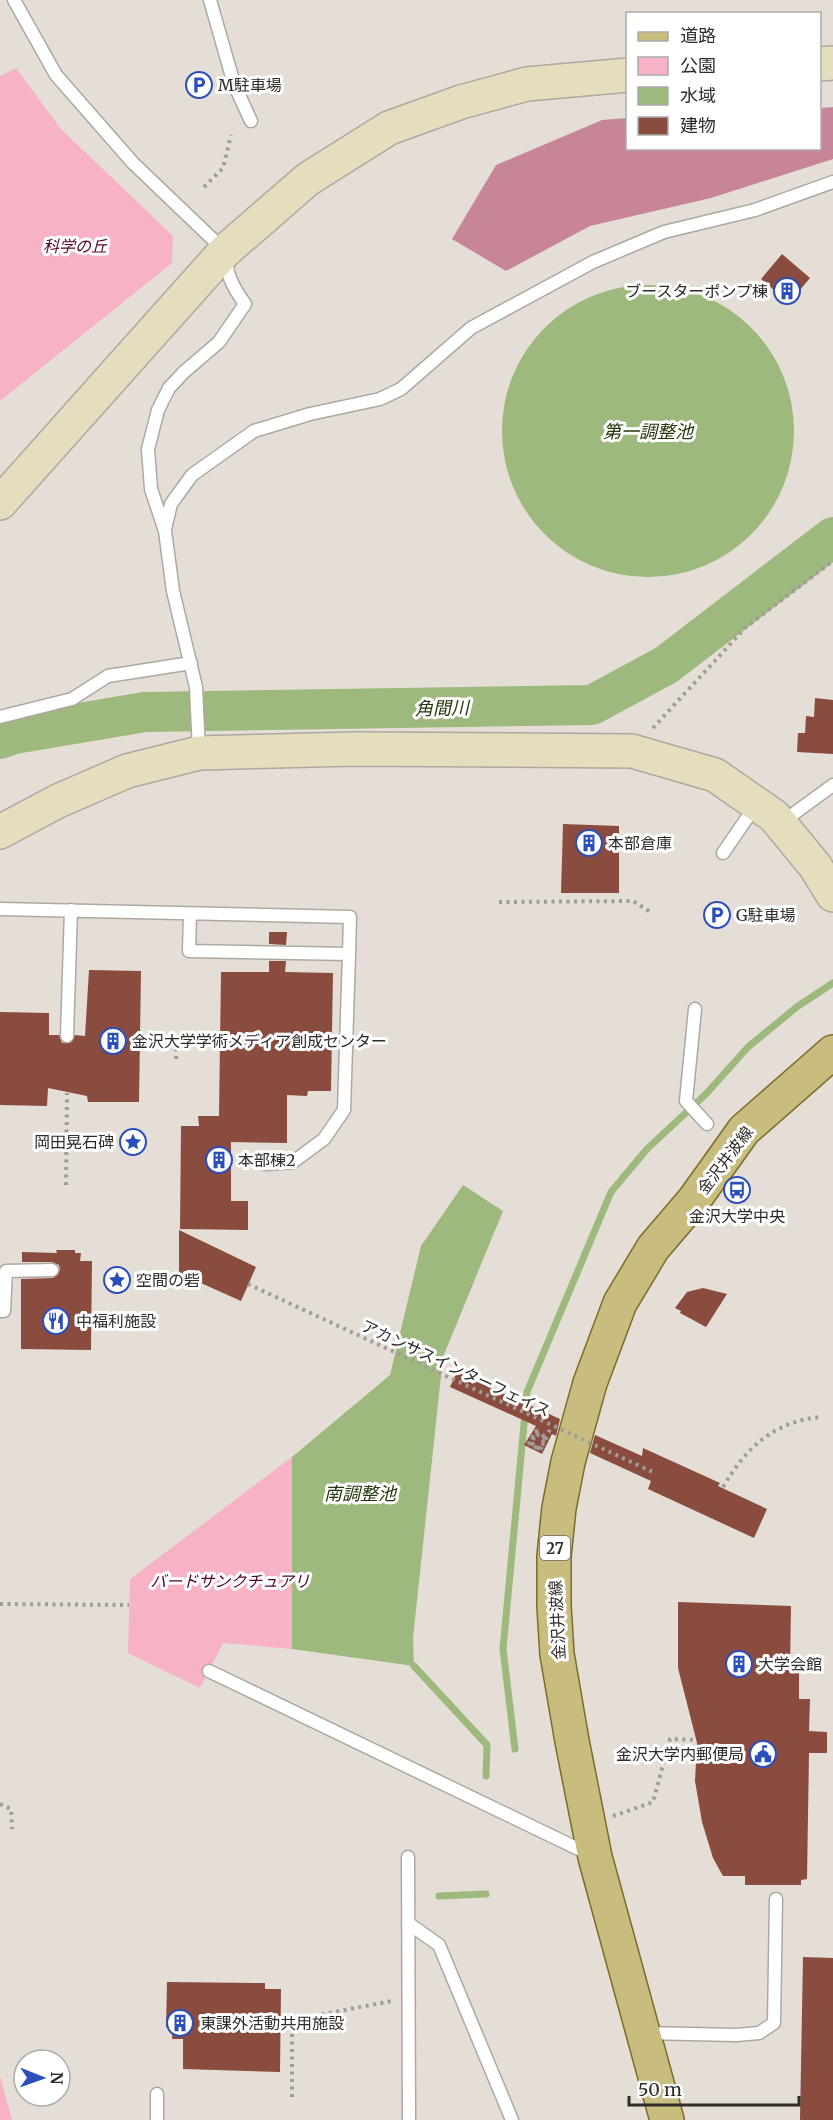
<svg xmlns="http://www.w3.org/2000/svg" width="833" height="2120" font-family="Merriweather,'Noto Sans JP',serif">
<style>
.green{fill:#f7b3c5}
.forest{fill:#c88597}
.water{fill:#9db97e}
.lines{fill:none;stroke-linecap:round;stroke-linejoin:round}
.stream{stroke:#9db97e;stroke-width:7}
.river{stroke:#9db97e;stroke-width:40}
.building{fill:#894c3e}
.lane-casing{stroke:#aea8a1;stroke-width:15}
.secondary-casing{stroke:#aea8a1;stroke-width:36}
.primary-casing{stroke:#7b6c29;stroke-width:36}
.path{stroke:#a29c97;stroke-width:4;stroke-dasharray:3 4.5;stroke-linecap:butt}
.lane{stroke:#fff;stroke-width:12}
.secondary{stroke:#e4ddbe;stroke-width:33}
.primary{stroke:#c8bc7e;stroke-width:33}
.path-bridge{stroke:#a29c97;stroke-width:4;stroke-dasharray:3 4.5;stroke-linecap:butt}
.labels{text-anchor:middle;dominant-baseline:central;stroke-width:6;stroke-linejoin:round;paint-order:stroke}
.shield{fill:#fff;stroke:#6d6b6a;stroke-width:1.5}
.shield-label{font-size:15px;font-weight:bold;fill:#2f2c2a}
.poi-label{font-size:16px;fill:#2f2c2a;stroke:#fff;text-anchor:start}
.park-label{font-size:16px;font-style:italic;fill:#540027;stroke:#fff}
.street-label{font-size:16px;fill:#2f2c2a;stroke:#fff}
.water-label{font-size:18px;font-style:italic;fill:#24360a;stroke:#fff}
</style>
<rect width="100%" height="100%" fill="#e5ded7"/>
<path class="green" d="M 16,68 L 61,129 L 173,236 L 172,263 L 0,401 L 0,76 Z
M 292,1457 L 292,1649 L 223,1643 L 200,1688 L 128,1653 L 130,1579 Z
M 0,2076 L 12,2120 L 0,2120 Z"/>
<path class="forest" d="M 833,107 L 833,159 L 711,198 L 590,226 L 506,271 L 452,239 L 496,165 L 602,120 L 627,118 L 628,148 L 820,148 L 820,108 Z"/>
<path class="water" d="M502 431a146 146 0 1 1 292 0a146 146 0 1 1-292 0Z
M 463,1185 L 503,1211 L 443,1357 L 413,1638 L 414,1666 L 292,1649 L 292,1457 L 390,1375 L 421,1246 Z"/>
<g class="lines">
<path class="stream" d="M 414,1666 L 487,1745 L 486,1776
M 515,1749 L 503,1649 L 527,1392 L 611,1192 L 647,1149 L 706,1094 L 748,1047 L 798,1006 L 833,983
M 439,1896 L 486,1894"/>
<path class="river" d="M 0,739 L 14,734 L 145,712 L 592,705 L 666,665 L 833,537"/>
</g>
<path class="building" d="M 782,254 L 810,278 L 789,303 L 761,279 Z
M 815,698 L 833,700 L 833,754 L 797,752 L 798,733 L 805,733 L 806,716 L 814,717 Z
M 563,824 L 619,826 L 619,893 L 561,893 Z
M 269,932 L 287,932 L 286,945 L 269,944 Z
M 269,961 L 286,961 L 285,972 L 333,973 L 331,1091 L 308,1091 L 307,1096 L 287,1095 L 287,1143 L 231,1142 L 231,1201 L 248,1201 L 248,1230 L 180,1229 L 181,1126 L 199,1126 L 198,1116 L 219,1116 L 221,972 L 269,972 Z
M 89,970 L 141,971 L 139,1102 L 88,1102 L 87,1096 L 48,1088 L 47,1106 L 0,1105 L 0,1012 L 49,1013 L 49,1035 L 59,1035 L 62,1043 L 70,1043 L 75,1035 L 85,1036 Z
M 179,1230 L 256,1267 L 241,1301 L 192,1279 L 179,1278 Z
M 56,1250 L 75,1250 L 75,1253 L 81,1253 L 80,1261 L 92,1261 L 91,1350 L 21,1349 L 21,1279 L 53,1278 L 60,1270 L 59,1265 L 52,1262 L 22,1262 L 22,1252 L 57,1253 Z
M 703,1288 L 727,1294 L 706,1327 L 680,1313 L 681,1311 L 675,1308 L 687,1292 Z
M 457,1372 L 560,1419 L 556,1436 L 552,1434 L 542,1454 L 524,1445 L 536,1426 L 450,1387 Z
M 595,1435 L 642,1456 L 643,1448 L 720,1483 L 718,1486 L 767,1509 L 754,1538 L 648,1489 L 651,1481 L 590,1453 Z
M 678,1602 L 791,1606 L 790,1669 L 799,1669 L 799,1699 L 810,1699 L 809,1731 L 827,1732 L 827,1753 L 809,1753 L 807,1879 L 801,1880 L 801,1885 L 745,1885 L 745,1876 L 723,1876 L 713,1858 L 702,1822 L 695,1781 L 697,1743 L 678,1668 Z
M 803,1957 L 833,1958 L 833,2120 L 800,2120 Z
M 167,1982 L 265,1983 L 265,1989 L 281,1989 L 280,2072 L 183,2069 L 183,2039 L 172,2039 L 173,2027 L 166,2027 Z"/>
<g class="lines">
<defs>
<path id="lane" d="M 14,0 L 56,75 L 133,163 L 225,251 C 226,274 232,286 245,304 L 219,342 L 184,372 L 169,388 L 158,410 L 148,449 L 151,489 L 165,531 L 173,591 L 196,687 L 199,751
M 210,0 L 234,84 L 251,121
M 165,529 L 171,504 L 192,475 L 254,431 L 310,414 L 380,399 L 401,389 L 471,328 L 593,262 L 664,232 L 755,210 L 833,182
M 0,717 L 72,699 L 108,676 L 191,663
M 781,823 L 833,785
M 723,853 L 756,805
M 0,909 L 350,917 L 349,954 L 189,951 L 190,914
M 695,1009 L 686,1101 L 707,1124
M 67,1036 L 71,910
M 266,1164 L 293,1162 L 324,1139 L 344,1110 L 349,954
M 0,1311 L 4,1311 L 6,1271 L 52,1270
M 209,1671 L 591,1855
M 408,1857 L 409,2120
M 408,1923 L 439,1945 L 512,2120
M 644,2033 L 736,2035 L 759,2033 L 774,2023 L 776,1899
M 157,2120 L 157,2094"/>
<path id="secondary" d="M 820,64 L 833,63
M 0,503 L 225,251 L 308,179 L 389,128 L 461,102 L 527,84 L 628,75
M 0,832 L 58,801 L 127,771 L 199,753 L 354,749 L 632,751 L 715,775 L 774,816 L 815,866 L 833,895"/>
<path id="primary" d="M 667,2120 L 595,1857 L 572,1741 L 557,1654 L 554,1606 L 554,1556 L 559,1508 L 568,1462 L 590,1383 L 620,1303 L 653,1248 L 694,1200 L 744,1130 L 833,1052"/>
</defs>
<use href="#lane" class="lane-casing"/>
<use href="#secondary" class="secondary-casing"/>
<use href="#primary" class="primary-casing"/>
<path class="path" d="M 204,187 L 223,168 L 231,135
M 653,728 L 746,627 L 833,561
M 499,902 L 633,901 L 652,913
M 176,1059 L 177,1035
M 66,1185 L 67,1093
M 544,1440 L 539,1448 L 531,1443 L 536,1434 L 546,1439 L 540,1449 L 530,1443 L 536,1433 L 546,1438
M 542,1447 L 540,1450 L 529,1443 L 536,1431 L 547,1438
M 723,1487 C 746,1448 773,1422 820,1417
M 0,1604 L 129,1605
M 0,1804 L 11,1809 L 12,1829
M 613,1816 L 653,1802 L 670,1739 L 697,1740
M 276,2020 L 292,2020 L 292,2097
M 292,2020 L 392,2001"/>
<use href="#lane" class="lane"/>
<use href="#secondary" class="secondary"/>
<use href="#primary" class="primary"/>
<path class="path-bridge" d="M 248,1284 L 655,1473
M 545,1439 L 552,1426"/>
</g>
<defs>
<symbol id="parking-ring" viewBox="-11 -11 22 22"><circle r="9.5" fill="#fff" stroke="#2b4ebd" stroke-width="1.5"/><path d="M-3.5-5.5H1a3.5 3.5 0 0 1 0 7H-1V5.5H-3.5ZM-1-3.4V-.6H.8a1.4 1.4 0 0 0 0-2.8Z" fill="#2b4ebd"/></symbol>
<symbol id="building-ring" viewBox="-11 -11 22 22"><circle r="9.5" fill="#fff" stroke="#2b4ebd" stroke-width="1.5"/><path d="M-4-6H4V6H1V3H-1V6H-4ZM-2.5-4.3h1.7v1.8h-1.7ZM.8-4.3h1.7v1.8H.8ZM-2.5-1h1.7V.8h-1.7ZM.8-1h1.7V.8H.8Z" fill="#2b4ebd"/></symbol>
<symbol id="sight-ring" viewBox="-11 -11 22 22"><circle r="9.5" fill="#fff" stroke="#2b4ebd" stroke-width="1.5"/><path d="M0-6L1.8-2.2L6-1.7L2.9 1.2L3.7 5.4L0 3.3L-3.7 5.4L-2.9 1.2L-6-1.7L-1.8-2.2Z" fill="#2b4ebd"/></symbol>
<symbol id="bus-ring" viewBox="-11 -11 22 22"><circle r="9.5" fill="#fff" stroke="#2b4ebd" stroke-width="1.5"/><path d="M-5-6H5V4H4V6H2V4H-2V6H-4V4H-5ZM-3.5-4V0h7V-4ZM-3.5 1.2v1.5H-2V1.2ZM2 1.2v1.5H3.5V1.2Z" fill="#2b4ebd"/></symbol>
<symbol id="restaurant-ring" viewBox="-11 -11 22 22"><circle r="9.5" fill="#fff" stroke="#2b4ebd" stroke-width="1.5"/><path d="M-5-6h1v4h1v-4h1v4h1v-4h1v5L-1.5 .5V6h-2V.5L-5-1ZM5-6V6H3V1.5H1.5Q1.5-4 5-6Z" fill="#2b4ebd"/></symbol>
<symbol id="civic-ring" viewBox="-11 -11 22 22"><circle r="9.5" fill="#fff" stroke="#2b4ebd" stroke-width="1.5"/><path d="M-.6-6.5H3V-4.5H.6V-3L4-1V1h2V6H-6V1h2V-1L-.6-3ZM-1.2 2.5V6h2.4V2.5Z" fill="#2b4ebd"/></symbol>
</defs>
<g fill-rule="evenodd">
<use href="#parking-ring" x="184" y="70" width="30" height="30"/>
<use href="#building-ring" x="772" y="276" width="30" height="30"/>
<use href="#building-ring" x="574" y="828" width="30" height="30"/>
<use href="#parking-ring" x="702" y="900" width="30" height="30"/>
<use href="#building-ring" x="98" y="1026" width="30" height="30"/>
<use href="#sight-ring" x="118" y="1127" width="30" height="30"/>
<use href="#building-ring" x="204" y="1145" width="30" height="30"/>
<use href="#bus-ring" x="722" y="1175" width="30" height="30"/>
<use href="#sight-ring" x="102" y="1265" width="30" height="30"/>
<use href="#restaurant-ring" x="41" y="1306" width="30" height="30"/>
<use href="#building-ring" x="724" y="1649" width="30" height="30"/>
<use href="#civic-ring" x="748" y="1739" width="30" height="30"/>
<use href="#building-ring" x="165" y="2008" width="30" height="30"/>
</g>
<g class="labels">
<rect class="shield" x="540" y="1536" width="30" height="24" rx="4.5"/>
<g class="shield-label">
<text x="555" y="1548">27</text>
</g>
<g class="poi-label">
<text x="218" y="85">M駐車場</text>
<text x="768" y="291" text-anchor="end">ブースターポンプ棟</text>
<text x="608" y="843">本部倉庫</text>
<text x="736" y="915">G駐車場</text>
<text x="132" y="1041">金沢大学学術メディア創成センター</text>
<text x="114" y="1142" text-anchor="end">岡田晃石碑</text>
<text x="238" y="1160">本部棟2</text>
<text x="737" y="1216" text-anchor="middle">金沢大学中央</text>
<text x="136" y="1280">空間の砦</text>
<text x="76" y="1321">中福利施設</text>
<text x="758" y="1664">大学会館</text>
<text x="744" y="1754" text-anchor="end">金沢大学内郵便局</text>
<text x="200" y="2023">東課外活動共用施設</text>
</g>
<g class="park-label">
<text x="75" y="246">科学の丘</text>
<text x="230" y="1581">バードサンクチュアリ</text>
</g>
<g class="street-label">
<text transform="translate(725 1160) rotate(-53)">金沢井波線</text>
<text transform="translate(456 1368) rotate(25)">アカンサスインターフェイス</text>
<text transform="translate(557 1620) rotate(-93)">金沢井波線</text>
</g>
<g class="water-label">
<text x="648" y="431">第一調整池</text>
<text transform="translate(442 708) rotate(-1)">角間川</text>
<text x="360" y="1493">南調整池</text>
</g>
</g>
<rect x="626" y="12" width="195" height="138" fill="#ffffff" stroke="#acabaa" stroke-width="1.5"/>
<rect x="638" y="32" width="30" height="9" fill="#c8bc7e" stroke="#acabaa" stroke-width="1.5"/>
<text x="680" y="42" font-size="18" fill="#2f2c2a">道路</text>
<rect x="638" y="57" width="30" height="18" fill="#f7b3c5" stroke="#acabaa" stroke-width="1.5"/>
<text x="680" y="72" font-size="18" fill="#2f2c2a">公園</text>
<rect x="638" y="87" width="30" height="18" fill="#9db97e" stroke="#acabaa" stroke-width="1.5"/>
<text x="680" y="102" font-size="18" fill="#2f2c2a">水域</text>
<rect x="638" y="117" width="30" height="18" fill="#894c3e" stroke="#acabaa" stroke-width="1.5"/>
<text x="680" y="132" font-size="18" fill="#2f2c2a">建物</text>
<g transform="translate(42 2078) rotate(91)"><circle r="28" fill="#ffffff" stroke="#acabaa" stroke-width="1.5"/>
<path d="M0-4.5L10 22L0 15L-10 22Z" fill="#2b4ebd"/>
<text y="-9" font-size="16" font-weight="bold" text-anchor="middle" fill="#2f2c2a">N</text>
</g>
<path d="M629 2096v9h170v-9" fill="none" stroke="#2f2c2a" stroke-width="3"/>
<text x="638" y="2096" font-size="18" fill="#2f2c2a" stroke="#ffffff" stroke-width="4.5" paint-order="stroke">50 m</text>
</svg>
